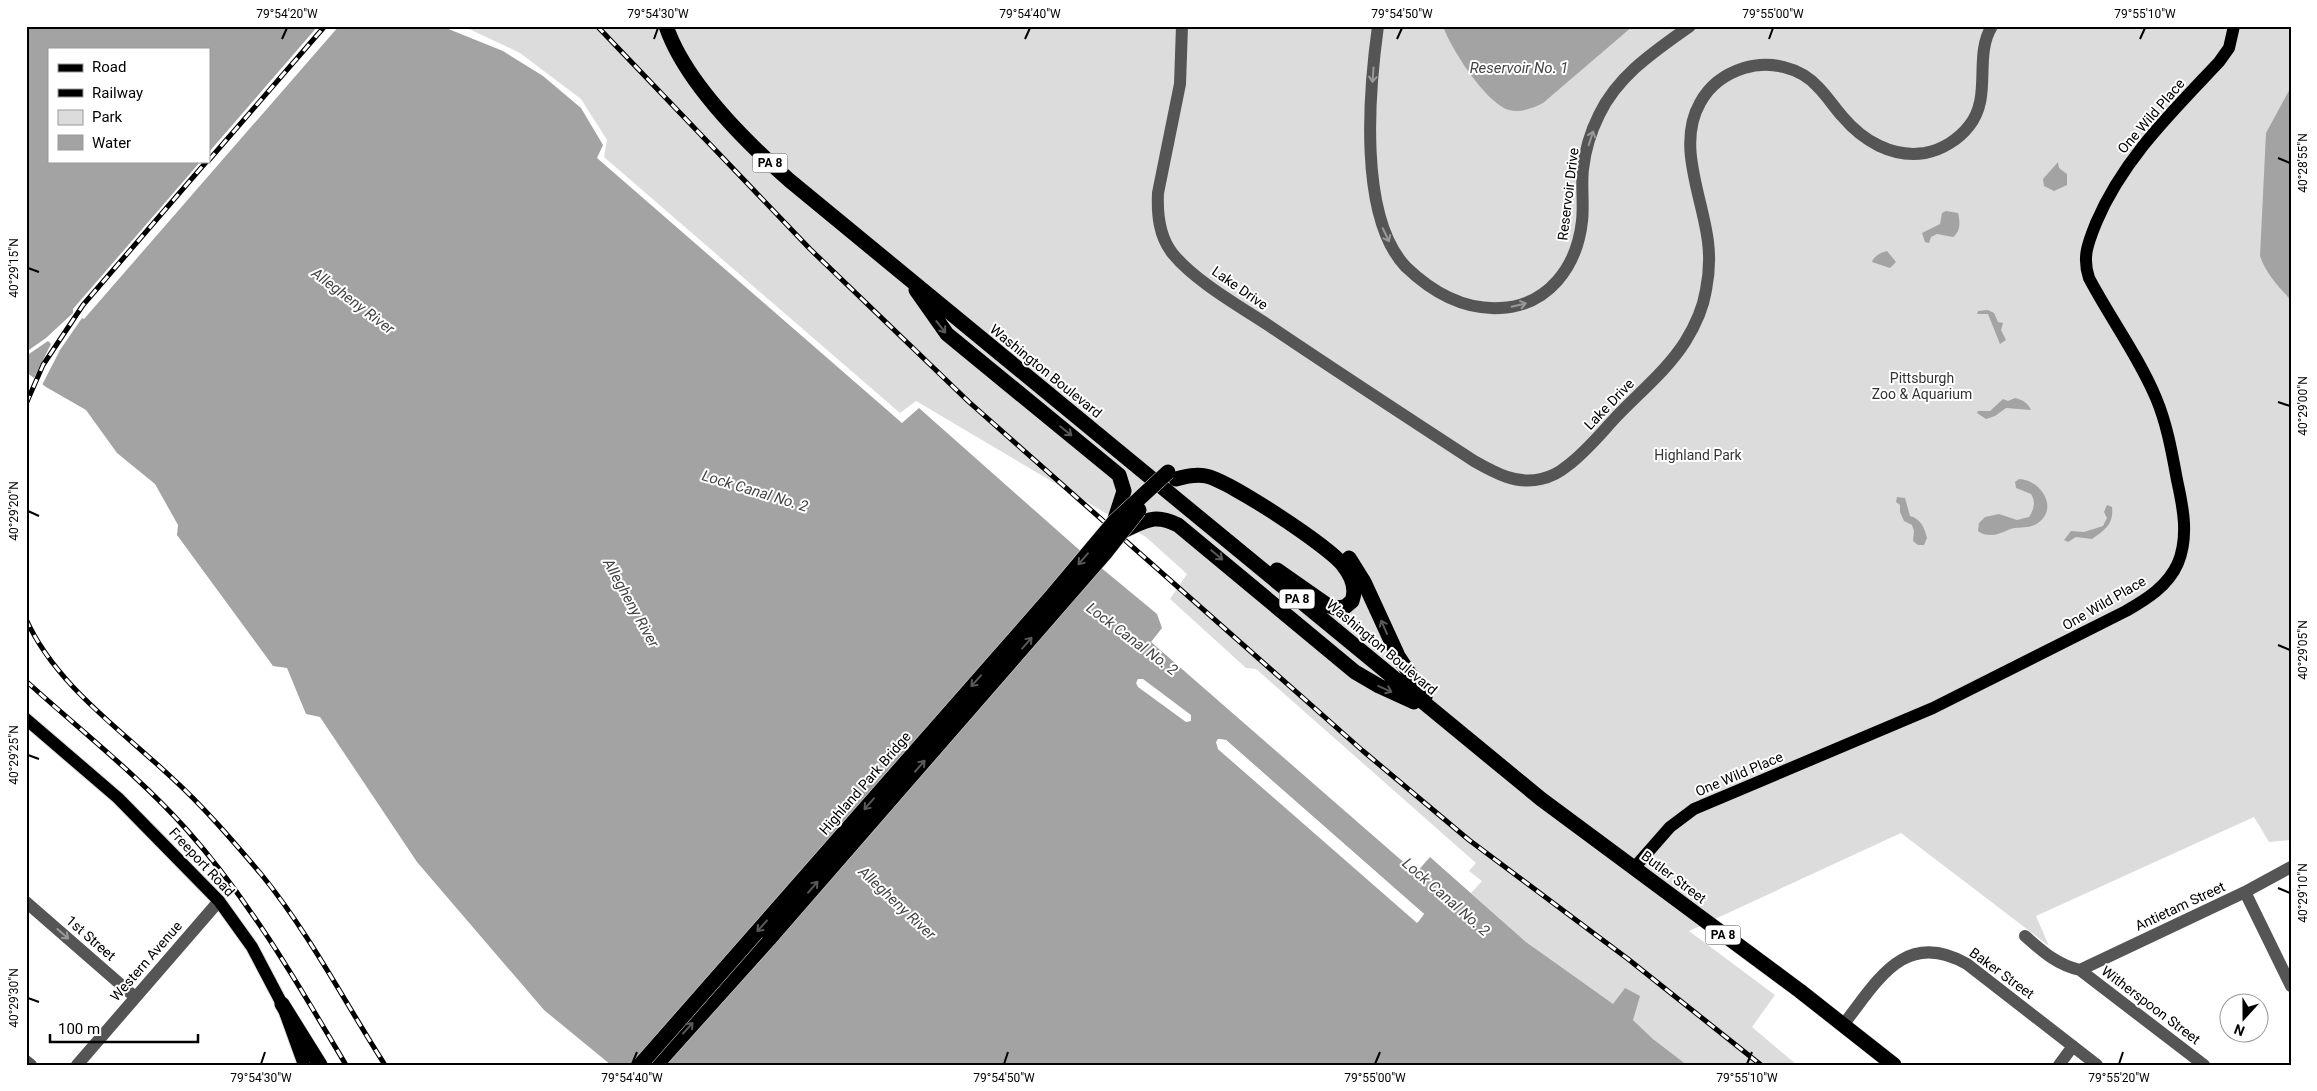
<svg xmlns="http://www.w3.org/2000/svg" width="2317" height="1091" font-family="Roboto,sans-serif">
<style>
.green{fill:#dcdcdc}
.water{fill:#a3a3a3;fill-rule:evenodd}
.pier{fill:#fff;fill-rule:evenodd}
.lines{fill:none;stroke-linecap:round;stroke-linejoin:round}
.major-casing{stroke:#dbdbdb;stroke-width:14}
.highway-casing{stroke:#dbdbdb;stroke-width:16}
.minor{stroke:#555;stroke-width:12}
.major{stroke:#000;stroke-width:12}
.highway{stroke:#000;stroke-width:15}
.rail-casing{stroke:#000;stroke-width:5}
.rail{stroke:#fff;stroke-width:3;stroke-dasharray:9;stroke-linecap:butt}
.highway-bridge-casing{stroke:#dbdbdb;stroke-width:16;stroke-linecap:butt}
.highway-bridge{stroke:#000;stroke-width:15}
.oneway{stroke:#999}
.oneway2{stroke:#595959}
.ticks{fill:none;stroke:#000;stroke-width:2}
.labels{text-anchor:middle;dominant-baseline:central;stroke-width:4;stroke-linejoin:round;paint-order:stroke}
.shield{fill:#fff;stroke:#4c4c4c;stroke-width:1}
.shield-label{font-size:12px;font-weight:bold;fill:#000}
.street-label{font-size:14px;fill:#000;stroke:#fff}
.park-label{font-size:14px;fill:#333;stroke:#fff}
.water-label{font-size:15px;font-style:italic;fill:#444;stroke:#fff}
.neatline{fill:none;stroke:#000;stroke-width:2}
.ticks-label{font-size:12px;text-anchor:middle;fill:#000}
</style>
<rect width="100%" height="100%" fill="#fff"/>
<path class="green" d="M 468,26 L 2291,26 L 2291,840 L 2269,842 L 2254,817 L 2036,916 L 2049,946 L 1901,833 L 1689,931 L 1775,995 L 1752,1027 L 1797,1065 L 1687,1065 L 1653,1039 L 1633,1020 L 1625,988 L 1613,1005 L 1601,997 L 1526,942 L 1471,893 L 1482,881 L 1469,871 L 1476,863 L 1256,669 L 1246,668 L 1170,599 L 1187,574 L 1146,537 L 916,401 L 900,413 L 604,157 L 607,140 L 581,99 L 520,53 L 467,28 Z"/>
<path class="water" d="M 26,26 L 441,26 L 503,51 L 543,76 L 581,108 L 603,145 L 597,158 L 902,423 L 919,408 L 1076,547 L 1157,614 L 1162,628 L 1151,642 L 1416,873 L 1430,857 L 1526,942 L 1613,1004 L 1625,988 L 1640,996 L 1633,1020 L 1653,1039 L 1687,1065 L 611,1065 L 544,1010 L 417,862 L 320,717 L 306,714 L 287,668 L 273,666 L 177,535 L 178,525 L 155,484 L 117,453 L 86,410 L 46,387 L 26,372 ZM 49,49 L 209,49 L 209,161 L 49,161 ZM 1218,739 L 1226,740 L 1424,914 L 1418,922 L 1218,749 Z
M 1443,26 L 1633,26 L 1543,103 C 1533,108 1521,113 1509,110 C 1486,103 1451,49 1443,26 Z
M 2291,87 L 2291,300 C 2278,286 2266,274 2260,256 L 2266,133 Z
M 2058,162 L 2059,168 L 2067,174 L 2067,185 L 2054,191 L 2044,186 L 2043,179 Z
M 1946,211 L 1958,213 C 1960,221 1961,231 1953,237 L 1937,234 L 1931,237 L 1929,243 L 1925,242 L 1922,233 L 1940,224 L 1942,213 Z
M 1887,251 L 1896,262 L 1890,268 L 1872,262 C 1873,257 1881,252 1887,251 Z
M 1988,310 L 1994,313 L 1998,322 L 2003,323 L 2001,330 L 2006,340 L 2000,344 L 1988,314 L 1977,314 L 1978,311 Z
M 2015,398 C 2023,400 2028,403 2031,410 L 2006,408 L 1995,416 L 1986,419 L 1977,413 L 1978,411 L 1990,411 L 2003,399 L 2008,401 Z
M 2019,479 C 2041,480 2059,508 2038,523 C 2031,528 2022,527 2015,528 C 2007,529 2000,535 1992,535 C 1986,535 1982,534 1978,531 L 1979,523 L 1985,517 L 1999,514 L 2017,520 L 2029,517 C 2034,509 2036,502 2031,494 L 2016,488 L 2015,482 Z
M 1897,497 L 1905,498 L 1910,516 C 1921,519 1924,527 1927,538 L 1924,545 L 1918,545 L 1913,541 L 1914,531 L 1912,525 L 1904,521 L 1900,512 L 1900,505 L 1896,502 Z
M 2107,505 L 2112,507 C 2114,524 2105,530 2092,539 L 2076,537 L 2068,542 L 2064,540 L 2071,531 L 2084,532 L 2103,526 L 2107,518 L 2104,512 Z"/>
<path class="pier" d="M 318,26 L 339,26 L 84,319 L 82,318 L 60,350 L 41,387 L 33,380 L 51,344 L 48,341 L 26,356 L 26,352 L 46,338 L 73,313 L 73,309 L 201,161 L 209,161 L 209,152 Z
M 1138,679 L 1143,679 L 1191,715 L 1191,721 L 1186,722 L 1138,687 L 1136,683 Z
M 1218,739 L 1226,740 L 1424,914 L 1417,923 L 1218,749 L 1216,742 ZM 1219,742 L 1224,743 L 1421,915 L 1417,919 L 1220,747 Z"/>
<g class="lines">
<defs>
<path id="major" d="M 26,719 L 118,798 L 219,901 L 252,947 L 282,1004 L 304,1065
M 1634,868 L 1670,827 L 1694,809 L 1933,708 L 2126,611 C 2147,599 2168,586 2178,563 C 2189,536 2183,507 2177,480 C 2172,453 2167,424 2156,398 C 2139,357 2110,318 2089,278 C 2082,257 2088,243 2096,223 C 2123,159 2172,112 2219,62 L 2229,48 L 2234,26"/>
<path id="highway" d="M 666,26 C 685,82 746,142 789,180 L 1541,799 L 1800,991 L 1894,1065
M 916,290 L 947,334 L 1119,475 L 1124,491 L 1114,522
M 1176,479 C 1187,476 1196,474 1206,476 C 1230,481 1328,546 1343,565 C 1351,575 1357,588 1352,601 L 1345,607 L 1335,608 L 1327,605 L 1277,570
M 1123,531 C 1146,521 1154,513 1178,525 L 1355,672 L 1379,686 L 1414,702
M 1349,558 L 1364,582 L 1398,656 L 1425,697
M 282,1004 L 320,1065
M 656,1065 L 770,938"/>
</defs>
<use href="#major" class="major-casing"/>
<use href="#highway" class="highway-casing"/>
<path class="minor" d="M 1182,26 L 1180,84 L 1158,193 C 1157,215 1159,237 1173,254 C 1195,281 1239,306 1268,325 C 1336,371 1405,416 1474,461 C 1495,473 1517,485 1541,479 C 1550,477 1560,472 1567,466 C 1586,452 1601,433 1617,416 C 1640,392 1667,370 1685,342 C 1695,326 1703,309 1706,290 C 1709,275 1710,258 1708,242 C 1703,198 1676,145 1700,103 C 1709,86 1725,74 1744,68 C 1769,60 1800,67 1818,87 C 1827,96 1834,107 1842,116 C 1863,141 1892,158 1925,153 C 1942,150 1959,139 1969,126 C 1993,96 1973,57 1992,26
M 1378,26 C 1369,91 1358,217 1406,267 C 1432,292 1463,310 1500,308 C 1548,306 1577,267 1582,221 C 1584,204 1581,186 1583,169 C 1585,151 1591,131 1599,115 C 1618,75 1655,51 1690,26
M 2245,892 L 2291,986
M 26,902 L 135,997
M 2025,936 C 2042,951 2057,965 2080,970 L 2204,1065
M 2080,970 L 2245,892 L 2291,867
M 1843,1025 C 1877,982 1904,928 1967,964 L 2097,1065
M 26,1061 L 31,1065
M 77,1065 L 219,901
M 2059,1065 L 2073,1046"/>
<use href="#major" class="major"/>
<use href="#highway" class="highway"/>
<defs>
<path id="rail" d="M 597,26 L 810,249 L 969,402 L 1363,751 L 1469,840 L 1628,959 L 1761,1065
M 209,160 L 325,26
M 26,404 L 43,365 L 83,305 L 207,161
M 26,619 C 55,684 120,729 171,777 C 203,806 233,841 261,874 C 309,933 344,1001 385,1065
M 26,681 C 79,729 140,777 187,830 C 250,901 298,984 346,1065"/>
</defs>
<use href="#rail" class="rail-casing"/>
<use href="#rail" class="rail"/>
<defs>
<path id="highway-bridge" d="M 770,938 L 1105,553 L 1139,510
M 640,1065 L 1051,597 L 1114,522 L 1168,472"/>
</defs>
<use href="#highway-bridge" class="highway-bridge-casing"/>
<use href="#highway-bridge" class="highway-bridge"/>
</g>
<defs><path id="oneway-shaft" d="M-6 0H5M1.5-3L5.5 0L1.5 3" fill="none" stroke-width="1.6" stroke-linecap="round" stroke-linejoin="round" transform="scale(1.25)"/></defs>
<g class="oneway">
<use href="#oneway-shaft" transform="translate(1373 75) rotate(94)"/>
<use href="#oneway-shaft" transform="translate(1591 138) rotate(-72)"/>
<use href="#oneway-shaft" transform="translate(1386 235) rotate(64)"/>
<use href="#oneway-shaft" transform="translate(1519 305) rotate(-13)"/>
<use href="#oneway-shaft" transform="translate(63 934) rotate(41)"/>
</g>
<g class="oneway2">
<use href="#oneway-shaft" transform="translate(941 327) rotate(52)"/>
<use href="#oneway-shaft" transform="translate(1066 431) rotate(39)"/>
<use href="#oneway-shaft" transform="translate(1217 555) rotate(40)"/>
<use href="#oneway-shaft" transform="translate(1083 559) rotate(131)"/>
<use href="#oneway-shaft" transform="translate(1384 627) rotate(-114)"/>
<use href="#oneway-shaft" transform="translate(1027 643) rotate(-49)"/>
<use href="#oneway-shaft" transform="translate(976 681) rotate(132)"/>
<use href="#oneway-shaft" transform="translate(1385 689) rotate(24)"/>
<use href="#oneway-shaft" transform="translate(920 766) rotate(-49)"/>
<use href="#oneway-shaft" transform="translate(869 804) rotate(131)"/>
<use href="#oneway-shaft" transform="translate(813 887) rotate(-49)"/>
<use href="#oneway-shaft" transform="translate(762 926) rotate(132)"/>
<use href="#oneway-shaft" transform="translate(688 1028) rotate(-48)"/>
</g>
<path class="ticks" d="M 282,39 L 287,28M 654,39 L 658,28M 1025,39 L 1030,28M 1397,39 L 1402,28M 1769,39 L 1773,28M 2140,39 L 2145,28M 2278,158 L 2290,163M 28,268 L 39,272M 2278,402 L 2290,406M 28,511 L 39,516M 2278,645 L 2290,650M 28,755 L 39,759M 2278,888 L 2290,893M 28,998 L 39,1002M 261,1064 L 265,1052M 632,1064 L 637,1052M 1004,1064 L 1008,1052M 1375,1064 L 1380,1052M 1747,1064 L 1752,1052M 2119,1064 L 2123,1052"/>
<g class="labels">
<g class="shield">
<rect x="752.5" y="153.5" width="35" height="19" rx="4"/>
<rect x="1279.5" y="589.5" width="35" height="19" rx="4"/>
<rect x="1705.5" y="925.5" width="35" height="19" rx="4"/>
</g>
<g class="shield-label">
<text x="770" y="163">PA 8</text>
<text x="1297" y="599">PA 8</text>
<text x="1723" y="935">PA 8</text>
</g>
<g class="street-label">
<text transform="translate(2151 116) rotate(-49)">One Wild Place</text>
<text transform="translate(1568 194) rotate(-83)">Reservoir Drive</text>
<text transform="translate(1240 288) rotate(35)">Lake Drive</text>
<text transform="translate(1046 371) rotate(39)">Washington Boulevard</text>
<text transform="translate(1609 404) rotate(-46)">Lake Drive</text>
<text transform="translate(2104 603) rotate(-30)">One Wild Place</text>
<text transform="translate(1382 647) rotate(40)">Washington Boulevard</text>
<text transform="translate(1739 774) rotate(-23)">One Wild Place</text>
<text transform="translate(865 783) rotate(-49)">Highland Park Bridge</text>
<text transform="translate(202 862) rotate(47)">Freeport Road</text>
<text transform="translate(1674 877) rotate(37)">Butler Street</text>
<text transform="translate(2180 906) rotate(-25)">Antietam Street</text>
<text transform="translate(91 938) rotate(41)">1st Street</text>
<text transform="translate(146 961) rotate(-49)">Western Avenue</text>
<text transform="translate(2002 973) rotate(36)">Baker Street</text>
<text transform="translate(2151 1005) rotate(37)">Witherspoon Street</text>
</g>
<g class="park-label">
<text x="1922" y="378">Pittsburgh<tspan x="1922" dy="16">Zoo &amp; Aquarium</tspan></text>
<text x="1698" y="455">Highland Park</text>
</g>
<g class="water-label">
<text x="1519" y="68">Reservoir No. 1</text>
<text transform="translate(353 301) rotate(37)">Allegheny River</text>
<text transform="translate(755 491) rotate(17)">Lock Canal No. 2</text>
<text transform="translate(631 603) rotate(61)">Allegheny River</text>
<text transform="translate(1132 639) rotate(37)">Lock Canal No. 2</text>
<text transform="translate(1446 897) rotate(41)">Lock Canal No. 2</text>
<text transform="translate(897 903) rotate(43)">Allegheny River</text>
</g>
</g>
<rect width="2317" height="1091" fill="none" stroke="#ffffff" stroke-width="55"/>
<rect x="48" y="48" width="162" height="115" fill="#ffffff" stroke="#999999"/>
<rect x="58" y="64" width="25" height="8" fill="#000000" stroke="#999999"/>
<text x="92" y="72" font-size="15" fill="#000000">Road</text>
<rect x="58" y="89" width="25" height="8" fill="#000000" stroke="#999999"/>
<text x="92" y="98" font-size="15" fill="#000000">Railway</text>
<rect x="58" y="110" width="25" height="15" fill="#dcdcdc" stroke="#999999"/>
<text x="92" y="122" font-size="15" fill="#000000">Park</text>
<rect x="58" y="135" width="25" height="15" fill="#a3a3a3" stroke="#999999"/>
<text x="92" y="148" font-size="15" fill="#000000">Water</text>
<g transform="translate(2244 1018) rotate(201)"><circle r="24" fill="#ffffff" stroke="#999999"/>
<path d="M0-4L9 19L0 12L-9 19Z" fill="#000000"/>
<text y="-8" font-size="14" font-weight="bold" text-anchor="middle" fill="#000000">N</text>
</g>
<path d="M50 1034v8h148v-8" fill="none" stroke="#000000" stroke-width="2.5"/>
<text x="58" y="1034" font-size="15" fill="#000000" stroke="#ffffff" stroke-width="4" paint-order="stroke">100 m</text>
<rect x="28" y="28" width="2262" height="1036" class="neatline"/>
<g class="ticks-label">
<text x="287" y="18">79°54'20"W</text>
<text x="658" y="18">79°54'30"W</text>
<text x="1030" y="18">79°54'40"W</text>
<text x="1402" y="18">79°54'50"W</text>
<text x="1773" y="18">79°55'00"W</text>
<text x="2145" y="18">79°55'10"W</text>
<text transform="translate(2303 163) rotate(-90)" y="4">40°28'55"N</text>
<text transform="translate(14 268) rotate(-90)" y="4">40°29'15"N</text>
<text transform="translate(2303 406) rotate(-90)" y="4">40°29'00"N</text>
<text transform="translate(14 511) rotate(-90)" y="4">40°29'20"N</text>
<text transform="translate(2303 650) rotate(-90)" y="4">40°29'05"N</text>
<text transform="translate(14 755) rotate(-90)" y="4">40°29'25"N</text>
<text transform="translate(2303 893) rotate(-90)" y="4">40°29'10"N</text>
<text transform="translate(14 998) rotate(-90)" y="4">40°29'30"N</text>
<text x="261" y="1082">79°54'30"W</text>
<text x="632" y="1082">79°54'40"W</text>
<text x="1004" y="1082">79°54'50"W</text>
<text x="1375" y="1082">79°55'00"W</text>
<text x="1747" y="1082">79°55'10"W</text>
<text x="2119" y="1082">79°55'20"W</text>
</g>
</svg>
